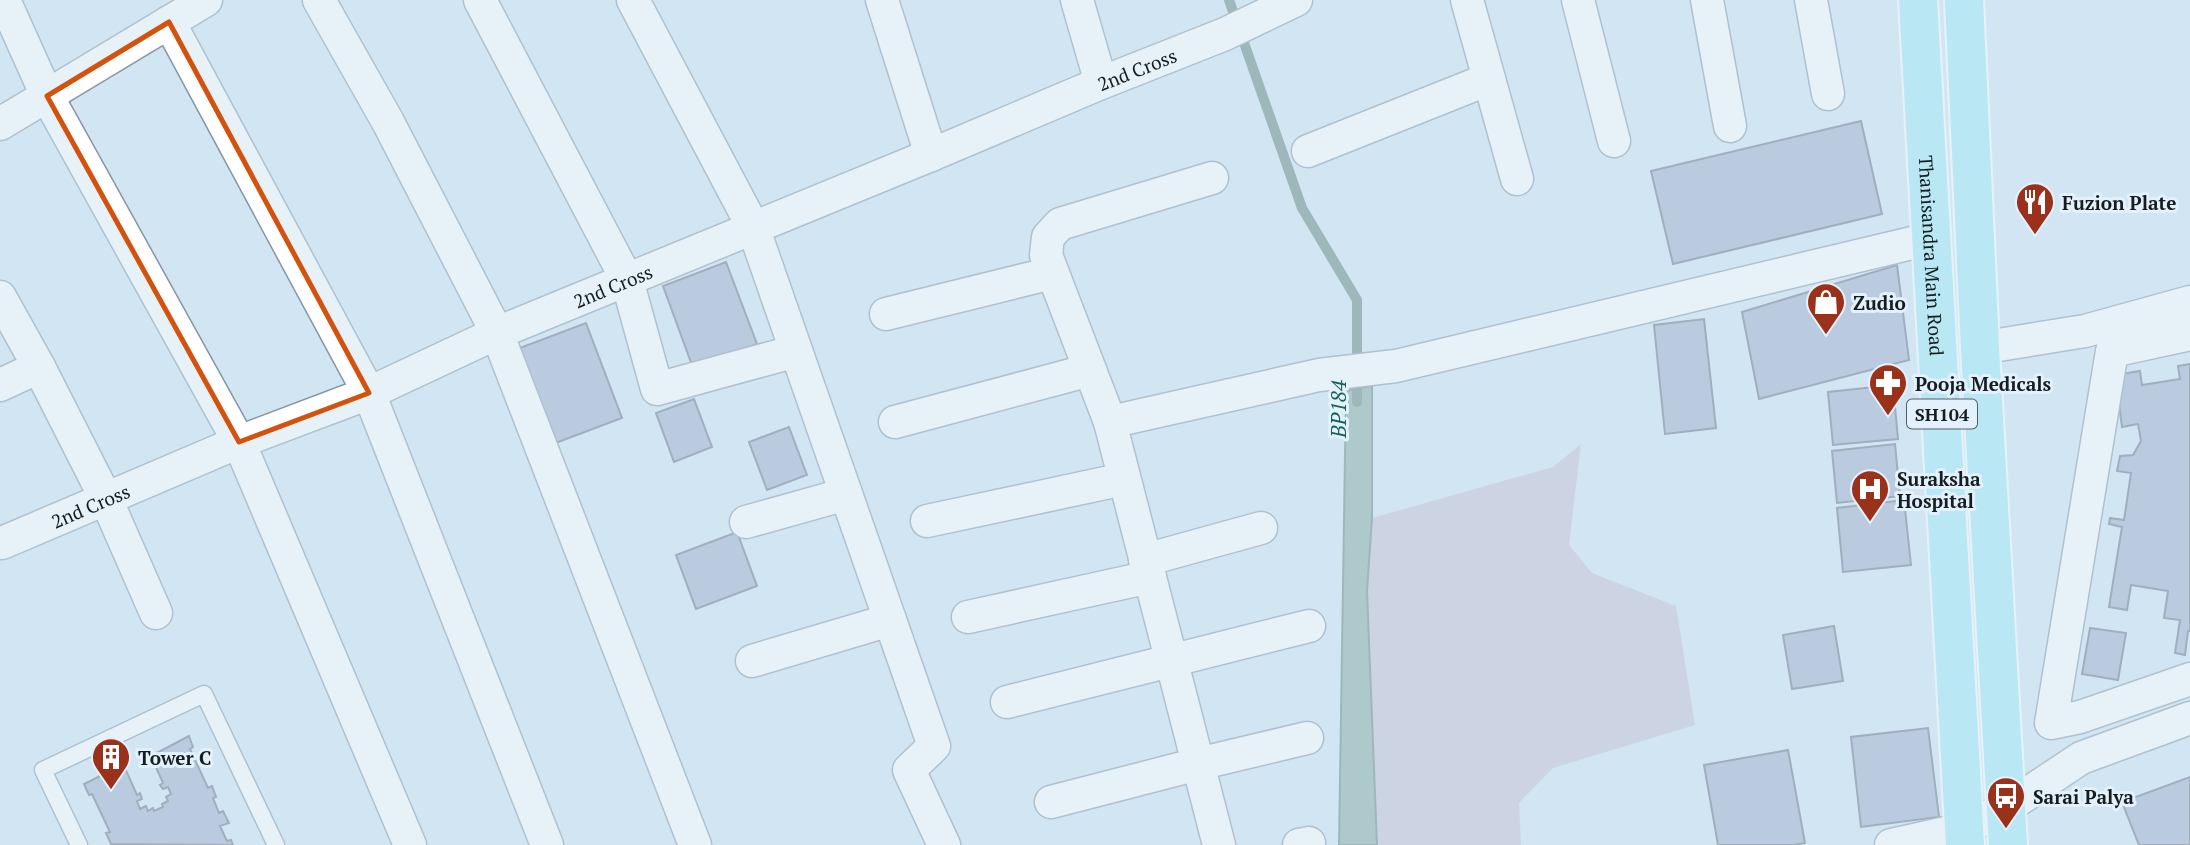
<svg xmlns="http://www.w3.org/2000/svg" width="2190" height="845" font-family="'PT Serif',serif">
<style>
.green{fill:#c5bed3}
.water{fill:#80a79d;stroke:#607e78;stroke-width:2}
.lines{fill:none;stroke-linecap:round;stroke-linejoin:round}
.stream{stroke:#607e78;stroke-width:10}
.building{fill:#9ea9c7;stroke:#656b7c;stroke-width:2}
.service-casing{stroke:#8596a3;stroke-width:19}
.minor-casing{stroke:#8596a3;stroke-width:35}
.primary-casing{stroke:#fff;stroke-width:42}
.service{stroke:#fff;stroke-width:16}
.minor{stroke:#fff;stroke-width:32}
.primary{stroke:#9bebf7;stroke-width:38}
.marked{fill:none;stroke:#d3530e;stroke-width:5;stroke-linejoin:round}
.labels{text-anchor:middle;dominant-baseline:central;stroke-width:6;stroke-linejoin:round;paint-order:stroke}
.shield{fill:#e3f1fc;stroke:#545d63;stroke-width:2}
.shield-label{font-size:18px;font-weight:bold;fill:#161d21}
.street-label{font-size:19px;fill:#161d21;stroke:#e3f1fc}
.poi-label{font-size:19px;font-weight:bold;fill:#161d21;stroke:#e3f1fc;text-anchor:start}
.water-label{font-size:21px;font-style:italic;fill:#146255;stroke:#e3f1fc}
</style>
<rect width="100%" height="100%" fill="#d2e5f2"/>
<path class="green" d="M 1581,444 L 1569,545 L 1592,573 L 1676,606 L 1695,725 L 1553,768 L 1519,803 L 1521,845 L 1377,845 L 1367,591 L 1372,518 L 1553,467 Z"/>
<path class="water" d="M 1372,386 L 1372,518 L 1367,591 L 1377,845 L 1339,845 L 1346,391 Z"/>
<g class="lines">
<path class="stream" d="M 1229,0 L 1302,208 L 1357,300 L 1357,402"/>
</g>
<path class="building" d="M 1861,121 L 1882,214 L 1673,264 L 1651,171 Z
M 726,262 L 757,344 L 693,368 L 663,286 Z
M 1897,265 L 1909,360 L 1759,399 L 1742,312 Z
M 1704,319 L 1716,428 L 1665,434 L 1654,325 Z
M 586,323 L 622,418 L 553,444 L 517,349 Z
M 2190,364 L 2190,631 L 2188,631 L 2185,655 L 2175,653 L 2180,620 L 2164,618 L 2168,591 L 2131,585 L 2127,610 L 2109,607 L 2122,527 L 2109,524 L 2110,518 L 2124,520 L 2131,473 L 2117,471 L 2120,456 L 2133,455 L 2141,441 L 2138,424 L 2122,427 L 2115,375 L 2140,371 L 2142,385 L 2180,379 L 2178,366 Z
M 1893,385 L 1898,439 L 1833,445 L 1828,392 Z
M 694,399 L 712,447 L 674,462 L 656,413 Z
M 789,427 L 807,475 L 767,490 L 749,442 Z
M 1895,444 L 1900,496 L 1837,503 L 1832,451 Z
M 1904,500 L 1911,565 L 1843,572 L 1837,508 Z
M 737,532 L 757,586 L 696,609 L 676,555 Z
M 1834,626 L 1843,681 L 1792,689 L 1783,635 Z
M 2090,628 L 2126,633 L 2118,680 L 2082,674 Z
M 1928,728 L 1939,817 L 1861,827 L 1851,737 Z
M 189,736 L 193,747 L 190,749 L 208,788 L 212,786 L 216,797 L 213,798 L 219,813 L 223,811 L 229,823 L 220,826 L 227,841 L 231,840 L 233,845 L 111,844 L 106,833 L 110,832 L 92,794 L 89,795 L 84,784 L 106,773 L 108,776 L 125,768 L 137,795 L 140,793 L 142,799 L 137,801 L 140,809 L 146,806 L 148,811 L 153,808 L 154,811 L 163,807 L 162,804 L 168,801 L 166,797 L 171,794 L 168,787 L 163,789 L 160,785 L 163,783 L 151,756 Z
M 1788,750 L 1805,843 L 1794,845 L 1718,845 L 1704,765 Z
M 2190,777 L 2190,845 L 2139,845 L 2122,802 Z"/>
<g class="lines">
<defs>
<path id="service" d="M 79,845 L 43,770 L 204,694 L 276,845"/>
<g id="minor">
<path d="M 4,0 L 47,96 L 239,442 L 410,845"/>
<path d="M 319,0 L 388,122 L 497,333 L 695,845"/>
<path d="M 480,0 L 627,280 L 657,389 L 796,351"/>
<path d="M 633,0 L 753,227 L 934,746 L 909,770 L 944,845"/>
<path d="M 882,0 L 931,155"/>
<path d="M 1077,0 L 1101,83"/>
<path d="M 1467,0 L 1517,179"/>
<path d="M 1578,0 L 1614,141"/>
<path d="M 1707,0 L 1730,126"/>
<path d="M 1811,0 L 1828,94"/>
<path d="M 169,22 L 369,393 L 547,845"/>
<path d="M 0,124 L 206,0"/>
<path d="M 1308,151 L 1489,79"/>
<path d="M 0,297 L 39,367 L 106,499 L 156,613"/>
<path d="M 886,314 L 1052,273"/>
<path d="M 2190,334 L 2112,351 L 2051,723 L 2080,717 L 2190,679"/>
<path d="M 1980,348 L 2085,331 L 2190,302"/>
<path d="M 0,385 L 39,367"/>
<path d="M 895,422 L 1090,370"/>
<path d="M 1110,422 L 1046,255 L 1048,237 L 1060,224 L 1212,178"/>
<path d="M 927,521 L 1124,479"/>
<path d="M 746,522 L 846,494"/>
<path id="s1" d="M 2,543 L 239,442 L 369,393 L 497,333 L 931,155 L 1101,83 L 1225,34 L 1296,0"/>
<path d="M 1145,560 L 1261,528"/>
<path d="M 968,617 L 1150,577"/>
<path d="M 752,661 L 890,620"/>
<path d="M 1007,702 L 1309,626"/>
<path d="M 1051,802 L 1198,764 L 1307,738"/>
<path d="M 1219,845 L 1110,422 L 1319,375 L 1396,366 L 1933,238"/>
<path d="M 1299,845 L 1309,843"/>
<path d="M 1891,845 L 1963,829 L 2006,808 L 2081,758 L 2190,718"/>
</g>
<g id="primary">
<path id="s2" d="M 1918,0 L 1965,845"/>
<path d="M 1964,0 L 1980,348 L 2008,845"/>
</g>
</defs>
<use href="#service" class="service-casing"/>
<use href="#minor" class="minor-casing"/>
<use href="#primary" class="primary-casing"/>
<use href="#service" class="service"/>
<use href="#minor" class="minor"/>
<use href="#primary" class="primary"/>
</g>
<path d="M0 0H2190V845H0ZM 169,22 L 369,393 L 239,442 L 47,96 Z" fill="#d2e5f2" fill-opacity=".55" fill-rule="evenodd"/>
<path class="marked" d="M 169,22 L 369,393 L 239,442 L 47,96 Z"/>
<defs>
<symbol id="restaurant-pin" viewBox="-11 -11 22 30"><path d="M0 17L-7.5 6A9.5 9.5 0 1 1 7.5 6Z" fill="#9a311b" stroke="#e3f1fc"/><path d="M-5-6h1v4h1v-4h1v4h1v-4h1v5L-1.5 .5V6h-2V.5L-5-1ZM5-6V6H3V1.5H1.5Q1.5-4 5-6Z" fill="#fff"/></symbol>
<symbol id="shop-pin" viewBox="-11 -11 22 30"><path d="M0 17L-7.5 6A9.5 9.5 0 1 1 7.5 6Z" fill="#9a311b" stroke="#e3f1fc"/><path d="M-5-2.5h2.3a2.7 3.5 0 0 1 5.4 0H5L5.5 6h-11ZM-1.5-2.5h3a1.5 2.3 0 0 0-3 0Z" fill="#fff"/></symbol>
<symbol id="pharmacy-pin" viewBox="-11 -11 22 30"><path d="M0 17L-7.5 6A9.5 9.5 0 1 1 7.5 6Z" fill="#9a311b" stroke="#e3f1fc"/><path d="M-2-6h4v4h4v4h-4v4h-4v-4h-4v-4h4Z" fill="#fff"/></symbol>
<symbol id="hospital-pin" viewBox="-11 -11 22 30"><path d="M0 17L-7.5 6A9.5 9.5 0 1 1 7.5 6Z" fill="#9a311b" stroke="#e3f1fc"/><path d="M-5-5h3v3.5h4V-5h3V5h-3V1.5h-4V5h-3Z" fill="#fff"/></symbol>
<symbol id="building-pin" viewBox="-11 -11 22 30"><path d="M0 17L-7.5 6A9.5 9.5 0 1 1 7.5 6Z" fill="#9a311b" stroke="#e3f1fc"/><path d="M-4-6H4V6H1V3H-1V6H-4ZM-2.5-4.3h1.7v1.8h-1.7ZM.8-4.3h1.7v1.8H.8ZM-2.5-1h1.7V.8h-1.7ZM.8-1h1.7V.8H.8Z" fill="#fff"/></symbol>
<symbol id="bus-pin" viewBox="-11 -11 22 30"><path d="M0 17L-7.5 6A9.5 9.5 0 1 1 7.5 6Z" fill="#9a311b" stroke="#e3f1fc"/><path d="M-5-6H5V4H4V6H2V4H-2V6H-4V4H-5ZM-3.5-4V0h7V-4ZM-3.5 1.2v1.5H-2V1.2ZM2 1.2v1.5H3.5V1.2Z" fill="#fff"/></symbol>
</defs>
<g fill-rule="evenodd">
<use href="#restaurant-pin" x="2013" y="180" width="44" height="60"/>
<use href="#shop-pin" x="1804" y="280" width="44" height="60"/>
<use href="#pharmacy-pin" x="1866" y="361" width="44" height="60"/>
<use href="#hospital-pin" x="1848" y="467" width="44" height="60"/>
<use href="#building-pin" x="89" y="735" width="44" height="60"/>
<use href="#bus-pin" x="1984" y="774" width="44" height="60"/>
</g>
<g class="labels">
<rect class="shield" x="1907" y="399.5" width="70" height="29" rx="5"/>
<g class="shield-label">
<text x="1942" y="414">SH104</text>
</g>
<g class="street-label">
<text stroke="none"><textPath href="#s1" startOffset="1230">2nd Cross</textPath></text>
<text stroke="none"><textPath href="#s2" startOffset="256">Thanisandra Main Road</textPath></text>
<text stroke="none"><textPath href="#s1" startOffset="663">2nd Cross</textPath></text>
<text stroke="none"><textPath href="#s1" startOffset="96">2nd Cross</textPath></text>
</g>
<g class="poi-label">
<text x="2062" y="202">Fuzion Plate</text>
<text x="1853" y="302">Zudio</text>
<text x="1915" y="383">Pooja Medicals</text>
<text x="1897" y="478">Suraksha<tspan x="1897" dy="22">Hospital</tspan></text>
<text x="138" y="757">Tower C</text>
<text x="2033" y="796">Sarai Palya</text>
</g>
<g class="water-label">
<text transform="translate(1338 409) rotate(-90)">BP184</text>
</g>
</g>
</svg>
